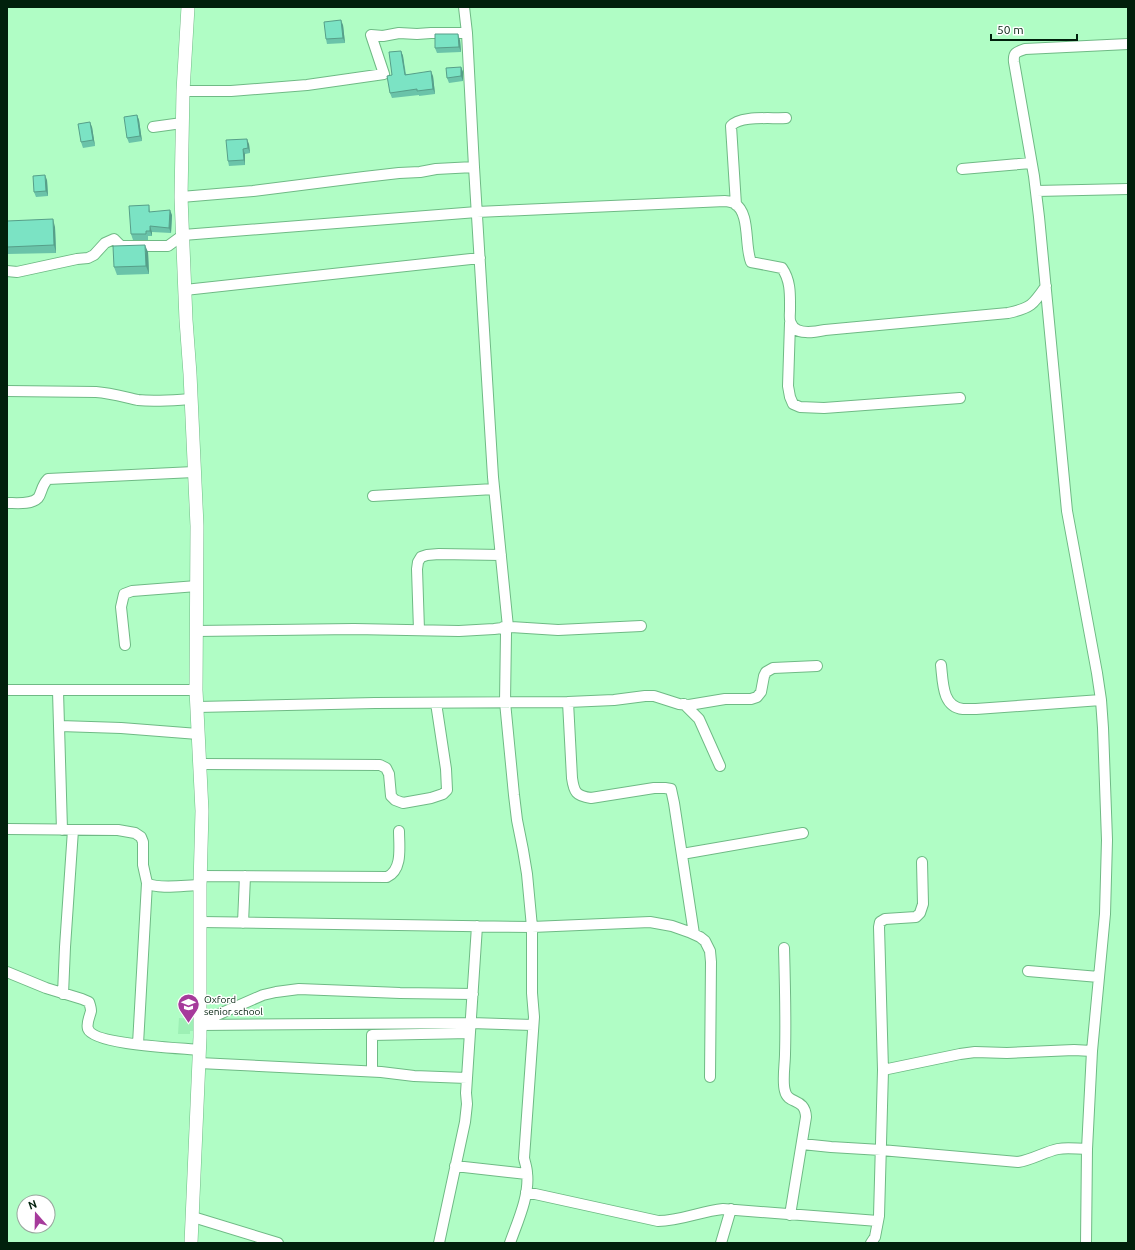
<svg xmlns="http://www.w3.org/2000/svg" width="1135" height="1250" font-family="Ubuntu,sans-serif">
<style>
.built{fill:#9df0b5}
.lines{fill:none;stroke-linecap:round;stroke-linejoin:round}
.minor-casing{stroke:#6fba85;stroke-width:12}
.tertiary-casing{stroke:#6fba85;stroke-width:14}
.minor{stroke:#fff;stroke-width:10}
.tertiary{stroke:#fff;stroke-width:13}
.wall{fill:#6ac3a9}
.shaded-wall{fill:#569f89}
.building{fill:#7be3c4;stroke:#569f89}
.labels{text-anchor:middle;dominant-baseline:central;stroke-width:3;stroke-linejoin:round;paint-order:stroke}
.poi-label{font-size:10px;fill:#01200c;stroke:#fff;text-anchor:start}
</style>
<rect width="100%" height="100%" fill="#b0fdc5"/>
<path class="built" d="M 179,1018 L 197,1019 L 197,1031 L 190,1031 L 190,1034 L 178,1034 Z"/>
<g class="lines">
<defs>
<path id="minor" d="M 464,7 L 467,33 L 474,167 L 493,477 L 508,627
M 183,91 L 231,91 L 307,85 L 384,74 L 371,35 L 383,36 L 399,33 L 417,34 L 431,33 L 467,33
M 153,127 L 182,123
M 962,169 L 1031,163
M 1036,191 L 1128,189
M 181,197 L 253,191 L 364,177 L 399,173 L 420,172 L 436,169 L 474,167
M 736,205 L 731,126 C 740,115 772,119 786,118
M 7,271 L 17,272 L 77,259 L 88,258 L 94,255 L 105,243 L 114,239 L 121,246 L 168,246 L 183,235 L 477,212 L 725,201 C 727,201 731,202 734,203 C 751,213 744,245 751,262 L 782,268 C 791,281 790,295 790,310 C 790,314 789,320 791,323 C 795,336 815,332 825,330 L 1008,313 C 1031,308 1033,305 1046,286
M 185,290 L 480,258
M 790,323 L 788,386 L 790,397 L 793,404 L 800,407 L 824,408 L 960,398
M 7,391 L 96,392 C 110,393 124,397 138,400 C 156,402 174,400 191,399
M 373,496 L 494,489
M 7,503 C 16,503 31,505 38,498 C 42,493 41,486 48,479 L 194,472
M 503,627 L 506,633 L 505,702 L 514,795 L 517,820 L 523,850 L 527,874 L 532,927 L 532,993 L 534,1017 L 524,1158 C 525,1163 527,1168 527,1173 C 530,1195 517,1223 510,1243
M 419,630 L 417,569 L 418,562 L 421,557 L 427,555 L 439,554 L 501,555
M 196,631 L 354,629 L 459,631 L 494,629 L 511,627 L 558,630 L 641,626
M 125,645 L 121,607 L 124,594 L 132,591 L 197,586
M 941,665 C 943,682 942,707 963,709 C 967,709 972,709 976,709 L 1101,700
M 7,690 L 196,690
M 58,691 L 62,830
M 568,702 L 572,778 C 574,792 576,796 591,798 L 654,788 L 665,788 L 671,789 L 674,803 L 694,934
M 684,704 L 699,719 L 720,766
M 197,707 L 375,703 L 568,702 L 614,700 L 645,696 L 654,696 L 679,704 L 689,705 L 725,699 L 751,699 L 757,697 L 761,692 L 764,676 L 766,672 L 773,668 L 817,666
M 60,726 L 121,728 L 198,734
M 200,764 L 380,765 L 386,768 L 389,774 L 391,796 L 395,800 L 403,803 L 431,798 L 443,794 L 447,790 L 446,769 L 436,703
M 7,829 L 118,830 L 135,833 L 141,837 L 143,842 L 143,865 L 147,883 C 158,890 186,885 200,885
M 682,854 L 803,833
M 200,876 L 387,877 C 403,870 399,846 399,831
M 201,922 L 532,927 L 650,922 L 672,926 L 689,932 L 700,937 L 705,941 L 710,951 L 711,962 L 710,1077
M 243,923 L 245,876
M 784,948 C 785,983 786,1019 785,1054 C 785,1064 782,1082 785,1091 C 788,1105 805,1097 806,1117 L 790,1215
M 1028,971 L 1099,977
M 7,972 L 46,988 L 82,999 L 89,1002 C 90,1005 91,1008 91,1011 C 90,1016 86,1023 88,1029 C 94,1045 181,1048 200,1050
M 63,994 L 65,947 L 73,830
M 201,1022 L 263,995 L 276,992 L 299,989 L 400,993 L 473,994
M 200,1025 L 471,1023 L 533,1025
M 138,1044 L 147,883
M 199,1063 L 381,1072 L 414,1076 L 467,1078
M 883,1070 L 960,1054 L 975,1052 L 1007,1053 L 1074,1050 L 1092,1051
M 372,1071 L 372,1035 L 470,1033
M 802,1144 L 831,1147 L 881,1150 L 1018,1162 C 1032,1160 1044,1152 1058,1149 C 1068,1147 1077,1149 1087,1149
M 455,1166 L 527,1174
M 526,1192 L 658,1221 C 681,1221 701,1211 723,1209 L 878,1221
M 193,1217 L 278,1243
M 439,1243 L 465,1122 L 467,1104 L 466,1093 L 477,926
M 721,1243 L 731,1209
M 871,1243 L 875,1237 L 879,1216 L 883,1070 L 879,927 L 880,922 L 885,919 L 916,917 L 920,913 L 923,904 L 922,862
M 1086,1243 L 1087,1149 L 1092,1051 L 1105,914 L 1107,840 L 1103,728 L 1101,700 L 1097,673 L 1067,511 L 1039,217 L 1034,176 L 1014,62 C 1013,53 1016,52 1025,49 L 1128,44"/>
<path id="tertiary" d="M 188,7 L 183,91 L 181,197 L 186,320 L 190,374 L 197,526 L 196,690 L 202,811 L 200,885 L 200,1037 L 191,1243"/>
</defs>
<use href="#minor" class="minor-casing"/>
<use href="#tertiary" class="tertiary-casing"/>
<use href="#minor" class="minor"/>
<use href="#tertiary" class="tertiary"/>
</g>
<path class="wall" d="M 343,25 L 345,43 L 327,44 L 326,39 Z
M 460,40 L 461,52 L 437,53 L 435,48 Z
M 401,51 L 403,56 L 406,74 L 433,76 L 435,94 L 419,96 L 419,95 L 392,98 L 390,93 L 392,75 Z
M 461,67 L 463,72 L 463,81 L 449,83 L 447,78 Z
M 137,115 L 139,120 L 142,141 L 129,143 L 127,138 Z
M 92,127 L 95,146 L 83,148 L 81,142 Z
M 249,144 L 250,153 L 245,154 L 245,165 L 229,166 L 228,161 Z
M 47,180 L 48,196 L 36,197 L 34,192 Z
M 149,205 L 150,212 L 172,215 L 171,233 L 152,232 L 152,236 L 148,236 L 148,240 L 133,240 L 131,234 Z
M 7,221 L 55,227 L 56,253 L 7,254 Z
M 148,252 L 149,274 L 117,275 L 114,267 Z"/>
<path class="shaded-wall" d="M 341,20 L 343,25 L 345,43 L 343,38 Z
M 458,34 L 460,40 L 461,52 L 459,47 Z
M 401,51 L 403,56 L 406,80 L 405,75 Z
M 461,67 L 463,72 L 463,81 L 461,76 Z
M 431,71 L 433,76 L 435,94 L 433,89 Z
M 137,115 L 139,120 L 142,141 L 140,136 Z
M 90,122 L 92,127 L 95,146 L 93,140 Z
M 247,139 L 249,144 L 250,153 L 248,148 Z
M 243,149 L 245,154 L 245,165 L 244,160 Z
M 45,175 L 47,180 L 48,196 L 46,191 Z
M 170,210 L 172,215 L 171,233 L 169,228 Z
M 53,219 L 55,227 L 56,253 L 54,245 Z
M 150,226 L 152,232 L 152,236 L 150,231 Z
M 145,245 L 148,252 L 149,274 L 146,266 Z"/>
<path class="building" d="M 341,20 L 343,38 L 326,39 L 324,22 Z
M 435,34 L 458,34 L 459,47 L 435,48 Z
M 401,51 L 405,75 L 431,71 L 433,89 L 417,91 L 417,89 L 390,93 L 387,76 L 392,75 L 389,52 Z
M 461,67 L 461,76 L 447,78 L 446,68 Z
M 137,115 L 140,136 L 127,138 L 124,117 Z
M 90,122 L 93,140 L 81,142 L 78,124 Z
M 247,139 L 248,148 L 243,149 L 244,160 L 228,161 L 226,140 Z
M 45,175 L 46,191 L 34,192 L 33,176 Z
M 149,205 L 149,212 L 170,210 L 169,228 L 150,226 L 150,231 L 146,231 L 146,234 L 131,234 L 129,206 Z
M 53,219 L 54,245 L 7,247 L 7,221 Z
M 145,245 L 146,266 L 114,267 L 113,246 Z"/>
<defs>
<symbol id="school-pin" viewBox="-11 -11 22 30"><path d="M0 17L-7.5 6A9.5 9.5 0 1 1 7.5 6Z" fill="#a63a9b" stroke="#fff"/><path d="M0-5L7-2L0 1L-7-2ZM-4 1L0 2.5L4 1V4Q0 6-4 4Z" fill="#fff"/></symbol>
</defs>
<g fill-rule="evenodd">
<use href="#school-pin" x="176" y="992" width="25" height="34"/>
</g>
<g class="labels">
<g class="poi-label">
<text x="204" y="999">Oxford<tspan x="204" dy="12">senior school</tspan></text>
</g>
</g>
<rect width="1135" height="1250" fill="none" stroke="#01200c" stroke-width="16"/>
<g transform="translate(36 1214) rotate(340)"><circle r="19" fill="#ffffff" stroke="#99a69e"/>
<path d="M0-3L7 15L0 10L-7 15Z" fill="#a63a9b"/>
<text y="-6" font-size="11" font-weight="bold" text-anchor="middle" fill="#01200c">N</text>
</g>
<path d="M991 34v6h86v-6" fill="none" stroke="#01200c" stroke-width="2"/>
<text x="997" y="34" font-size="12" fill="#01200c" stroke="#ffffff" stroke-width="3" paint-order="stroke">50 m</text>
</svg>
